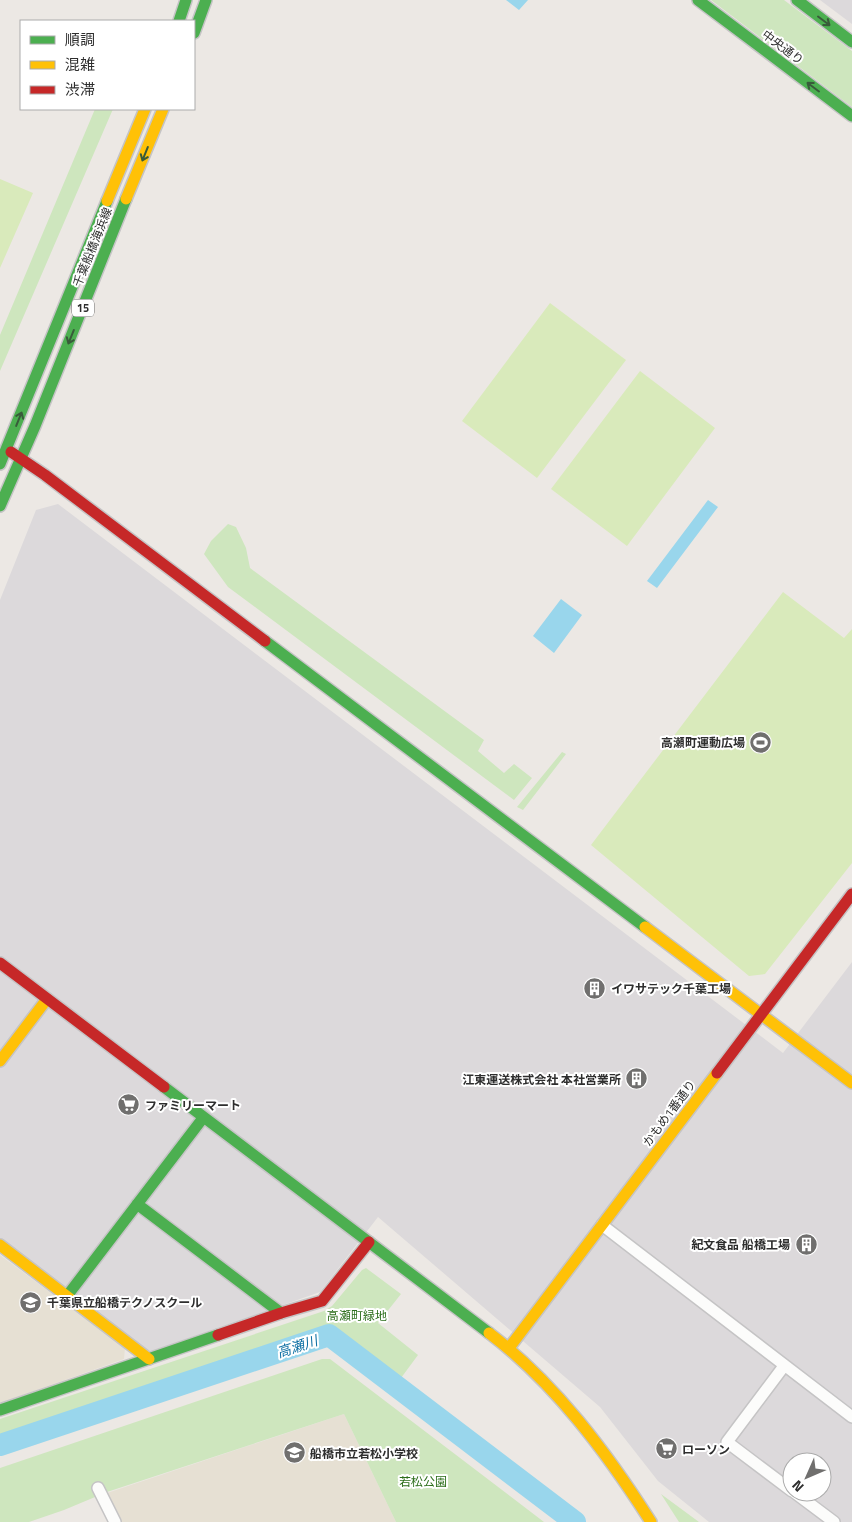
<svg xmlns="http://www.w3.org/2000/svg" width="852" height="1522" font-family="'Titillium Web','Noto Sans JP',sans-serif">
<style>
.industrial{fill:#dcd9db;fill-rule:evenodd}
.education{fill:#e6e0d3}
.green{fill:#cee6be}
.pitch{fill:#d9eabb}
.water{fill:#99d6ec}
.lines{fill:none;stroke-linecap:round;stroke-linejoin:round}
.river{stroke:#99d6ec;stroke-width:22}
.street-casing{stroke:#c5c4c5;stroke-width:14}
.fast-casing{stroke:#c5c4c5;stroke-width:14}
.slow-casing{stroke:#c5c4c5;stroke-width:14}
.jam-casing{stroke:#c5c4c5;stroke-width:14}
.street{stroke:#fcfcfb;stroke-width:11}
.fast{stroke:#4caf50;stroke-width:11}
.slow{stroke:#ffc107;stroke-width:11}
.jam{stroke:#c62828;stroke-width:11}
.oneway{stroke:#385b3a}
.labels{text-anchor:middle;dominant-baseline:central;stroke-width:4;stroke-linejoin:round;paint-order:stroke}
.shield{fill:#fff;stroke:#6d6d6d;stroke-width:1}
.shield-label{font-size:11px;font-weight:bold;fill:#2e2e2e}
.street-label{font-size:12px;fill:#2e2e2e;stroke:#fff}
.poi-label{font-size:12px;font-weight:bold;fill:#2e2e2e;stroke:#fff;text-anchor:start}
.park-label{font-size:12px;fill:#2c6e1b;stroke:#fff}
.water-label{font-size:14px;font-style:italic;fill:#0d6fa3;stroke:#fff}
</style>
<rect width="100%" height="100%" fill="#ece8e4"/>
<path class="industrial" d="M 820,0 L 852,0 L 852,24 Z
M 58,504 L 783,1053 L 852,962 L 852,1522 L 709,1522 L 658,1481 L 600,1407 L 378,1217 L 320,1292 L 149,1352 L 0,1238 L 0,600 L 36,510 ZM 792,1462 L 822,1462 L 822,1492 L 792,1492 Z"/>
<path class="education" d="M 0,1255 L 125,1348 L 124,1359 L 0,1403 Z
M 344,1414 L 396,1522 L 121,1522 L 107,1493 Z"/>
<path class="green" d="M 711,0 L 784,0 L 852,51 L 852,107 Z
M 95,109 L 113,109 L 0,371 L 0,335 Z
M 228,524 L 236,527 L 246,548 L 250,568 L 484,740 L 478,751 L 504,773 L 514,764 L 532,778 L 514,800 L 228,587 L 204,554 L 211,541 Z
M 562,752 L 566,754 L 523,810 L 517,807 Z
M 366,1268 L 401,1294 L 378,1323 L 418,1355 L 401,1378 L 332,1326 L 0,1438 L 0,1419 L 324,1311 L 332,1306 L 362,1270 Z
M 322,1359 L 330,1359 L 544,1522 L 396,1522 L 344,1414 L 107,1492 L 64,1510 L 29,1522 L 0,1522 L 0,1468 Z
M 661,1494 L 699,1522 L 679,1522 Z"/>
<path class="pitch" d="M 0,179 L 33,193 L 0,268 Z
M 550,303 L 626,360 L 537,478 L 462,421 Z
M 640,371 L 715,428 L 627,546 L 551,489 Z
M 783,592 L 844,638 L 852,629 L 852,863 L 765,974 L 749,976 L 591,845 Z"/>
<path class="water" d="M 506,0 L 528,0 L 519,10 Z
M 708,500 L 718,507 L 657,588 L 647,581 Z
M 561,599 L 582,615 L 554,653 L 533,636 Z"/>
<g class="lines">
<path class="river" d="M 0,1445 L 329,1335 L 575,1522"/>
<defs>
<path id="street" d="M 602,1225 L 852,1417
M 784,1366 L 727,1442 L 792,1491
M 98,1488 L 115,1522
M 794,1492 L 834,1522"/>
<path id="fast" d="M 698,0 L 852,116
M 797,0 L 852,42
M 179,21 L 186,0
M 194,33 L 206,0
M 0,464 L 107,201
M 0,506 L 35,426 L 126,199
M 265,641 L 645,927
M 164,1087 L 489,1333
M 137,1204 L 281,1313
M 67,1296 L 203,1118
M 0,1410 L 218,1335"/>
<path id="slow" d="M 126,199 L 163,109
M 107,201 L 145,109
M 645,927 L 852,1083
M 0,1061 L 47,999
M 0,1245 L 149,1359
M 489,1333 C 555,1383 607,1453 651,1522
M 509,1348 L 717,1073"/>
<path id="jam" d="M 11,452 L 45,475 L 265,641
M 0,963 L 164,1087
M 717,1073 L 852,894
M 218,1335 L 281,1313 L 322,1301 L 369,1242"/>
</defs>
<use href="#street" class="street-casing"/>
<use href="#fast" class="fast-casing"/>
<use href="#slow" class="slow-casing"/>
<use href="#jam" class="jam-casing"/>
<use href="#street" class="street"/>
<use href="#fast" class="fast"/>
<use href="#slow" class="slow"/>
<use href="#jam" class="jam"/>
</g>
<defs><path id="oneway-shaft" d="M-6 0H5M1.5-3L5.5 0L1.5 3" fill="none" stroke-width="1.6" stroke-linecap="round" stroke-linejoin="round" transform="scale(1.25)"/></defs>
<g class="oneway">
<use href="#oneway-shaft" transform="translate(824 21) rotate(37)"/>
<use href="#oneway-shaft" transform="translate(813 87) rotate(-143)"/>
<use href="#oneway-shaft" transform="translate(145 154) rotate(112)"/>
<use href="#oneway-shaft" transform="translate(71 337) rotate(112)"/>
<use href="#oneway-shaft" transform="translate(19 419) rotate(-68)"/>
</g>
<defs>
<symbol id="stadium-disc" viewBox="-11 -11 22 22"><circle r="9.5" fill="#706f6e" stroke="#fff"/><path d="M0-5a6.5 5 0 1 0 0 10a6.5 5 0 1 0 0-10ZM-3.5-1.8h7v3.6h-7Z" fill="#fff"/></symbol>
<symbol id="building-disc" viewBox="-11 -11 22 22"><circle r="9.5" fill="#706f6e" stroke="#fff"/><path d="M-4-6H4V6H1V3H-1V6H-4ZM-2.5-4.3h1.7v1.8h-1.7ZM.8-4.3h1.7v1.8H.8ZM-2.5-1h1.7V.8h-1.7ZM.8-1h1.7V.8H.8Z" fill="#fff"/></symbol>
<symbol id="supermarket-disc" viewBox="-11 -11 22 22"><circle r="9.5" fill="#706f6e" stroke="#fff"/><path d="M-6-5.5h2.5l.6 2H6L4.5 2H-2.5L-4.4-4H-6ZM-1.5 3.2a1.3 1.3 0 1 0 .1 0ZM3 3.2a1.3 1.3 0 1 0 .1 0Z" fill="#fff"/></symbol>
<symbol id="university-disc" viewBox="-11 -11 22 22"><circle r="9.5" fill="#706f6e" stroke="#fff"/><path d="M0-5L7-2L0 1L-7-2ZM-4 1L0 2.5L4 1V4Q0 6-4 4Z" fill="#fff"/></symbol>
<symbol id="school-disc" viewBox="-11 -11 22 22"><circle r="9.5" fill="#706f6e" stroke="#fff"/><path d="M0-5L7-2L0 1L-7-2ZM-4 1L0 2.5L4 1V4Q0 6-4 4Z" fill="#fff"/></symbol>
</defs>
<g fill-rule="evenodd">
<use href="#stadium-disc" x="748" y="730" width="25" height="25"/>
<use href="#building-disc" x="582" y="976" width="25" height="25"/>
<use href="#building-disc" x="624" y="1066" width="25" height="25"/>
<use href="#supermarket-disc" x="116" y="1092" width="25" height="25"/>
<use href="#building-disc" x="794" y="1232" width="25" height="25"/>
<use href="#university-disc" x="18" y="1290" width="25" height="25"/>
<use href="#supermarket-disc" x="654" y="1436" width="25" height="25"/>
<use href="#school-disc" x="282" y="1440" width="25" height="25"/>
</g>
<g class="labels">
<rect class="shield" x="72" y="299.5" width="22" height="17" rx="4"/>
<g class="shield-label">
<text x="83" y="308">15</text>
</g>
<g class="street-label">
<text transform="translate(783 47) rotate(37)">中央通り</text>
<text transform="translate(92 247) rotate(-68)">千葉船橋海浜線</text>
<text transform="translate(669 1113) rotate(-53)">かもめ1番通り</text>
</g>
<g class="poi-label">
<text x="745" y="742" text-anchor="end">高瀬町運動広場</text>
<text x="611" y="988">イワサテック千葉工場</text>
<text x="621" y="1079" text-anchor="end">江東運送株式会社 本社営業所</text>
<text x="145" y="1105">ファミリーマート</text>
<text x="790" y="1244" text-anchor="end">紀文食品 船橋工場</text>
<text x="47" y="1302">千葉県立船橋テクノスクール</text>
<text x="682" y="1449">ローソン</text>
<text x="310" y="1453">船橋市立若松小学校</text>
</g>
<g class="park-label">
<text x="357" y="1315">高瀬町緑地</text>
<text x="423" y="1481">若松公園</text>
</g>
<g class="water-label">
<text transform="translate(297 1346) rotate(-18)">高瀬川</text>
</g>
</g>
<rect x="20" y="20" width="175" height="90" fill="#ffffff" stroke="#ababab"/>
<rect x="30" y="36" width="25" height="8" fill="#4caf50" stroke="#ababab"/>
<text x="65" y="45" font-size="15" fill="#2e2e2e">順調</text>
<rect x="30" y="61" width="25" height="8" fill="#ffc107" stroke="#ababab"/>
<text x="65" y="70" font-size="15" fill="#2e2e2e">混雑</text>
<rect x="30" y="86" width="25" height="8" fill="#c62828" stroke="#ababab"/>
<text x="65" y="95" font-size="15" fill="#2e2e2e">渋滞</text>
<g transform="translate(807 1477) rotate(225)"><circle r="24" fill="#ffffff" stroke="#ababab"/>
<path d="M0-4L9 19L0 12L-9 19Z" fill="#706f6e"/>
<text y="-8" font-size="14" font-weight="bold" text-anchor="middle" fill="#2e2e2e">N</text>
</g>
</svg>
